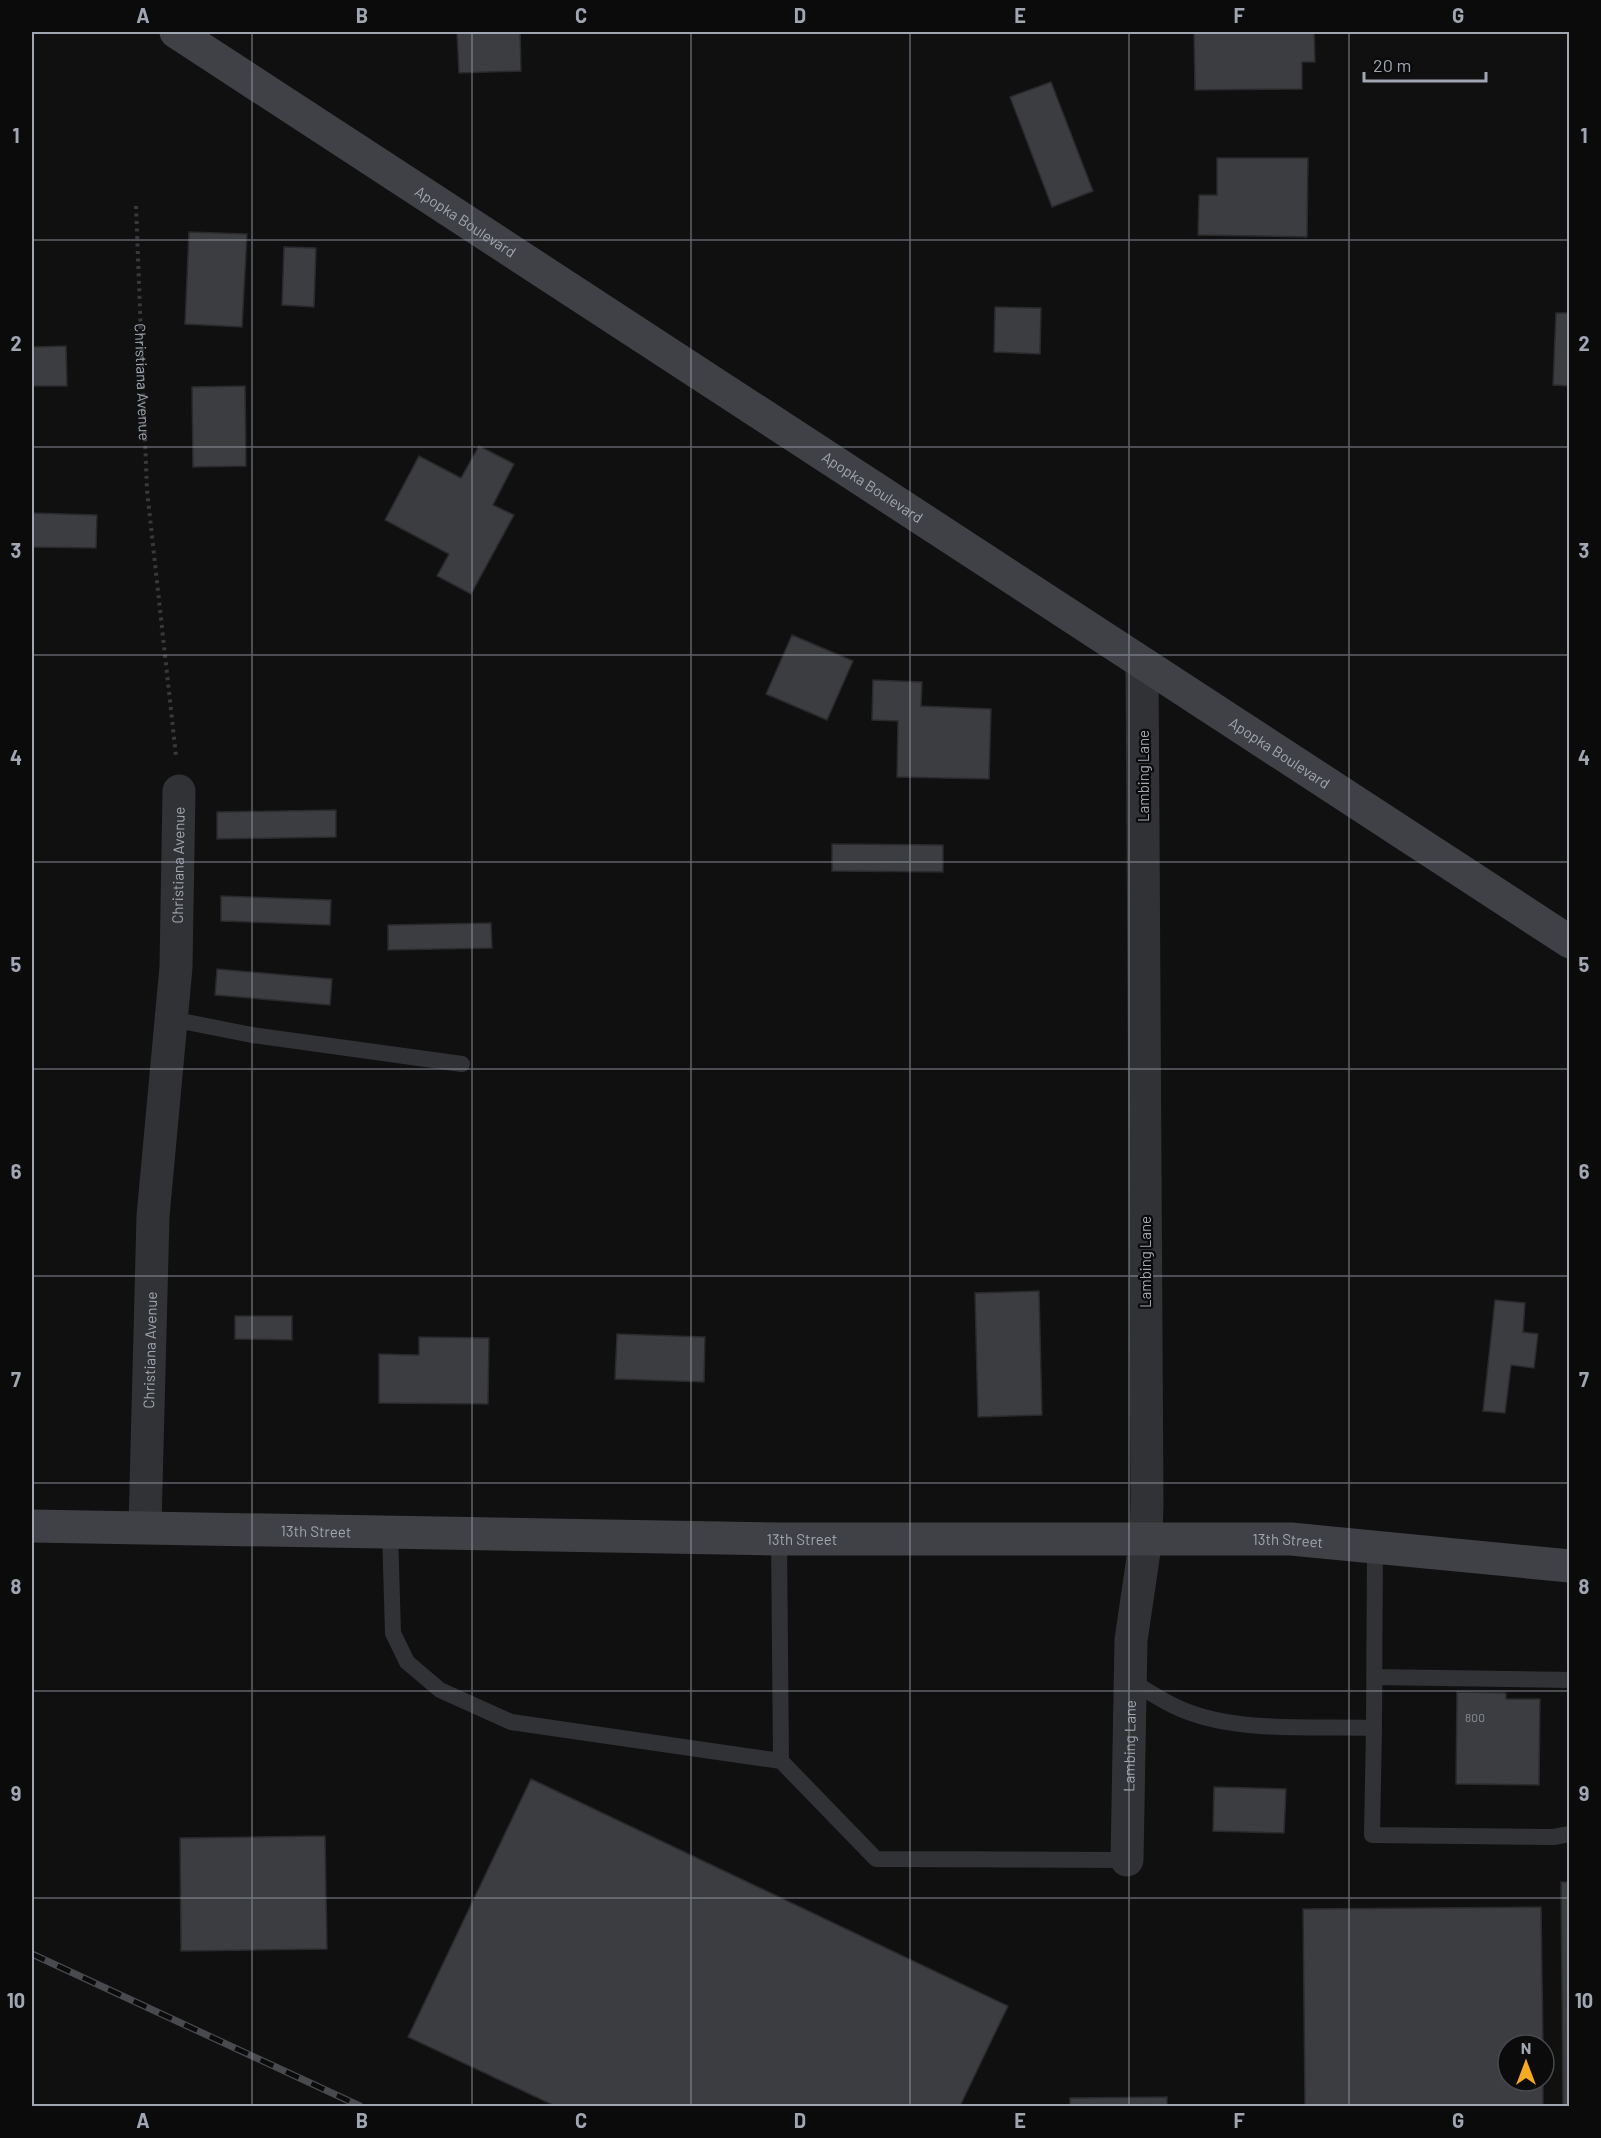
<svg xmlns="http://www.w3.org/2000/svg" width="1601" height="2138" font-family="Barlow,sans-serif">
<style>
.building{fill:#3c3d41;stroke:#2a2a2d;stroke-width:1.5}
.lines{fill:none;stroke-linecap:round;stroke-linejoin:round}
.path{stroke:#37393d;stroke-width:4;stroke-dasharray:3 4.5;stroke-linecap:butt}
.lane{stroke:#313236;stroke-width:16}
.street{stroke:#313236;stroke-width:33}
.secondary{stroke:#3f4146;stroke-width:33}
.rail-casing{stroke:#484a4f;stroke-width:7}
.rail{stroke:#0b0b0c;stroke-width:4.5;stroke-dasharray:14;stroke-linecap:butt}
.grid{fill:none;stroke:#a0a6b2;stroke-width:1.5;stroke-opacity:0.55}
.labels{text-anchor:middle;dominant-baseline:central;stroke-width:4.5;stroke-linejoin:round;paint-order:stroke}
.number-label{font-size:12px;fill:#878c96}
.street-label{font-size:15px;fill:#a0a6b2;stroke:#0b0b0c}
.neatline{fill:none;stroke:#a0a6b2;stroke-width:2}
.grid-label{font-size:20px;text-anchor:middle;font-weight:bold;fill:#a0a6b2}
</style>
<rect width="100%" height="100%" fill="#101011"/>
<path class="building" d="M 457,32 L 520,32 L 521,71 L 459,73 Z
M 1194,32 L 1314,32 L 1315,62 L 1302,62 L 1302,89 L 1195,90 Z
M 1051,82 L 1093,191 L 1052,207 L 1010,97 Z
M 1217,158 L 1308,158 L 1307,237 L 1198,235 L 1199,195 L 1217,195 Z
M 189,232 L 247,234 L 242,327 L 185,324 Z
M 284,247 L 316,248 L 314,307 L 282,305 Z
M 995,307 L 1041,308 L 1040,354 L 994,352 Z
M 1556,313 L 1570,313 L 1570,386 L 1553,385 Z
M 66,346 L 67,386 L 32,386 L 32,347 Z
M 245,386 L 246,466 L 193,467 L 192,387 Z
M 479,446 L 514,464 L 493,505 L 514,515 L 471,594 L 437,576 L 449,554 L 385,520 L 419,456 L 461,478 Z
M 32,513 L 97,515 L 96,548 L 32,547 Z
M 792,635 L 853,661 L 827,720 L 766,694 Z
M 873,680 L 922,682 L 921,706 L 991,709 L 989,779 L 897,777 L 898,721 L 872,720 Z
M 336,810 L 336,837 L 217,839 L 217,812 Z
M 832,844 L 943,845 L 943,872 L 832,871 Z
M 221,896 L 331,900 L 330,925 L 221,921 Z
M 491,923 L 492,948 L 388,950 L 388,925 Z
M 217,969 L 332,979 L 330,1005 L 215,995 Z
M 1039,1291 L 1042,1415 L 978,1417 L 975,1293 Z
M 1495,1300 L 1525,1303 L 1523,1332 L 1538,1334 L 1534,1368 L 1511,1365 L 1505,1413 L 1483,1411 Z
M 235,1316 L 292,1316 L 292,1340 L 235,1339 Z
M 617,1334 L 705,1337 L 704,1382 L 615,1379 Z
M 419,1337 L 489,1338 L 488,1404 L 379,1403 L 379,1354 L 419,1355 Z
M 1457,1692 L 1506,1693 L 1506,1699 L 1540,1699 L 1539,1785 L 1456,1784 Z
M 531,1779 L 1008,2006 L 960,2106 L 555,2106 L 408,2037 Z
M 1214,1787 L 1286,1789 L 1284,1833 L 1213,1831 Z
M 325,1836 L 327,1949 L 181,1951 L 180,1838 Z
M 1561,1882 L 1570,1882 L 1570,2106 L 1563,2106 Z
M 1541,1907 L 1543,2045 L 1508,2045 L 1508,2081 L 1543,2081 L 1543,2106 L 1305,2106 L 1303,1909 Z
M 1167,2097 L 1167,2106 L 1070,2106 L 1070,2098 Z"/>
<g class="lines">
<path class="path" id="s1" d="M 136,206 L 147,490 L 176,756"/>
<path class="lane" d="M 171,1019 L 252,1035 L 462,1064
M 390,1532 L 393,1633 L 407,1662 L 440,1690 L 511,1722 L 781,1761 L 876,1859 L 1127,1860
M 779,1539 L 781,1761
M 1374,1677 L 1570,1680
M 1131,1681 C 1148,1691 1165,1703 1183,1710 C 1239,1733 1314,1726 1374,1728 L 1375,1545
M 1374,1728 L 1372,1835 L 1553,1837 L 1570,1834"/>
<g class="street">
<path id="s2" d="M 145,1526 L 153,1216 L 176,967 L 179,791"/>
<path id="s3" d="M 1127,1860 L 1131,1640 L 1146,1538 L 1147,1503 L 1142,663"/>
</g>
<g class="secondary">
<path id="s4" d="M 176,32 L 1570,942"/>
<path id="s5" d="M 32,1526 L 779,1539 L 1291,1539 L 1570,1566"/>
</g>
<defs>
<path id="rail" d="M 32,1954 L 360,2106"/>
</defs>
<use href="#rail" class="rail-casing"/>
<use href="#rail" class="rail"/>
</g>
<path class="grid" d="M 252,32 L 252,2106M 472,32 L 472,2106M 691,32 L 691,2106M 910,32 L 910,2106M 1129,32 L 1129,2106M 1349,32 L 1349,2106M 32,240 L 1570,240M 32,447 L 1570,447M 32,655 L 1570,655M 32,862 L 1570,862M 32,1069 L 1570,1069M 32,1276 L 1570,1276M 32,1483 L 1570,1483M 32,1691 L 1570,1691M 32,1898 L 1570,1898"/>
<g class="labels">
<g class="number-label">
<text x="1475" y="1717">800</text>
</g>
<g class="street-label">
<text stroke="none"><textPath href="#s4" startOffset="346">Apopka Boulevard</textPath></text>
<text stroke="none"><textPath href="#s1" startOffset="176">Christiana Avenue</textPath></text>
<text stroke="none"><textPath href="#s4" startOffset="832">Apopka Boulevard</textPath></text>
<text stroke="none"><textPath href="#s4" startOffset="1318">Apopka Boulevard</textPath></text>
<text transform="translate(1143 776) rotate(-90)">Lambing Lane</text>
<text stroke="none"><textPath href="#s2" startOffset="662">Christiana Avenue</textPath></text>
<text transform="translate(1145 1262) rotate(-90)">Lambing Lane</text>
<text stroke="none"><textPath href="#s2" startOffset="176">Christiana Avenue</textPath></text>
<text stroke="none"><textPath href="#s5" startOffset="284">13th Street</textPath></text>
<text stroke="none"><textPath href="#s5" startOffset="770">13th Street</textPath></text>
<text stroke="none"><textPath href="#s5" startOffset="1256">13th Street</textPath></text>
<text stroke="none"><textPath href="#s3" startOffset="114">Lambing Lane</textPath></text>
</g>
</g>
<rect width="1601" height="2138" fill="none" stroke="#0b0b0c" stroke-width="66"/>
<g transform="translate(1526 2063)"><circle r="28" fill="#0b0b0c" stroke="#47494e" stroke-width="1.5"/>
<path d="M0-4.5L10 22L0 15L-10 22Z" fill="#f5aa24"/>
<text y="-9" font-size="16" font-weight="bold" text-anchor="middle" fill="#a0a6b2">N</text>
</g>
<path d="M1364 72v9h122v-9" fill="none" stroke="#a0a6b2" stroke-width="3"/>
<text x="1373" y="72" font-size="18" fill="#a0a6b2" stroke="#0b0b0c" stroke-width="4.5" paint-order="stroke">20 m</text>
<rect x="33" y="33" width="1535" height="2072" class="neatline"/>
<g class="grid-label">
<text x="143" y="23">A</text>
<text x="362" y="23">B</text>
<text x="581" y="23">C</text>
<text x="800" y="23">D</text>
<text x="1020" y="23">E</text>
<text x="1239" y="23">F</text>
<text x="1458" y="23">G</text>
<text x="16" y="143">1</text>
<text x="1584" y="143">1</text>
<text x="16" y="351">2</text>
<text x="1584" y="351">2</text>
<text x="16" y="558">3</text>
<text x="1584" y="558">3</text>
<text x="16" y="765">4</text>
<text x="1584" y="765">4</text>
<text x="16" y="972">5</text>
<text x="1584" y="972">5</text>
<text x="16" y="1179">6</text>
<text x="1584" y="1179">6</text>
<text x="16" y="1387">7</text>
<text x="1584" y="1387">7</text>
<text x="16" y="1594">8</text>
<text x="1584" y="1594">8</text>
<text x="16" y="1801">9</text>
<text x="1584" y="1801">9</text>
<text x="16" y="2008">10</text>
<text x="1584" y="2008">10</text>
<text x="143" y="2128">A</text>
<text x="362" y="2128">B</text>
<text x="581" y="2128">C</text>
<text x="800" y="2128">D</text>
<text x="1020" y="2128">E</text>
<text x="1239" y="2128">F</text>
<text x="1458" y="2128">G</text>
</g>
</svg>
